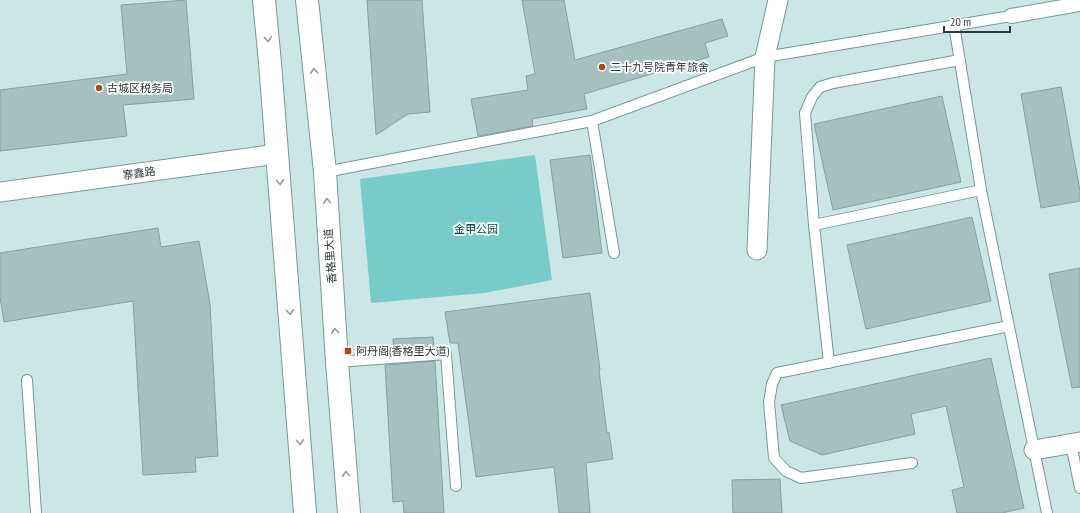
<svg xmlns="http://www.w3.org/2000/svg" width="1080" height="513" font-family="'PT Sans Narrow','Noto Sans SC',sans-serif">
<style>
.green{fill:#77cbc8}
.building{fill:#a5c0bf;stroke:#86a09f}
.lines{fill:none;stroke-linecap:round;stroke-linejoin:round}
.service-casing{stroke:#7d9796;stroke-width:12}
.pedestrian-casing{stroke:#7d9796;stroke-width:16}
.minor-casing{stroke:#7d9796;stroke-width:21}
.secondary-casing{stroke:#7d9796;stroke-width:24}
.service{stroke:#fff;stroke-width:10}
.pedestrian{stroke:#fff;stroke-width:14}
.minor{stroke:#fff;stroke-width:19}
.secondary{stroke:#fff;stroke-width:22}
.oneway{stroke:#989d9c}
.poi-dot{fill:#ad471f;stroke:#fff;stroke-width:1.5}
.labels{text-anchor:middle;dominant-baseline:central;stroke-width:3.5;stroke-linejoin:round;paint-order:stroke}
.poi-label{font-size:11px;fill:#303b3a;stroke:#fff;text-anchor:start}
.street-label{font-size:11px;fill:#303b3a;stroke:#fff}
.park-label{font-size:11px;fill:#0a4746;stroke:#fff}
</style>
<rect width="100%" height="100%" fill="#cae6e5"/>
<path class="green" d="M 535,155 L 552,280 L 484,293 L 371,303 L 360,179 Z"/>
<path class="building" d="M 186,0 L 194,99 L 123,105 L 127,136 L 0,151 L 0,90 L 127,74 L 121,5 Z
M 367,0 L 422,0 L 430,112 L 408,114 L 376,135 Z
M 522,0 L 564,0 L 575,60 L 722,19 L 728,36 L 705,43 L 709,57 L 584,94 L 587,109 L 532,119 L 533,126 L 478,136 L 471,99 L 528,90 L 526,76 L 535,74 Z
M 1061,87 L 1080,191 L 1080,201 L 1041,208 L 1021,94 Z
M 942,96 L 961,182 L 833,210 L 814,124 Z
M 590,155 L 602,253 L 563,258 L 550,160 Z
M 972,217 L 991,301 L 866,329 L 847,245 Z
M 158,228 L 161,247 L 199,241 L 210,304 L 218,456 L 195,458 L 196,472 L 143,475 L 133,301 L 4,322 L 0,297 L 0,253 Z
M 1080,268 L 1080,387 L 1072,388 L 1049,274 Z
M 590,293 L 600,370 L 599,371 L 607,433 L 609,432 L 613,459 L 586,463 L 590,513 L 559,513 L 554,467 L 476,477 L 458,343 L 450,343 L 445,312 Z
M 433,337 L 434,348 L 394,351 L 393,339 Z
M 991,358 L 1024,508 L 1002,513 L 957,513 L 952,490 L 964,487 L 946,406 L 911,414 L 915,434 L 822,455 L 790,441 L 781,405 Z
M 435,361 L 444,513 L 404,513 L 403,501 L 393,502 L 385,365 Z
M 780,479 L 782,513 L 733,513 L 732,480 Z"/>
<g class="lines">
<defs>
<path id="service" d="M 954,25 L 981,190 L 1047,513
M 325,172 L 592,121
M 814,225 L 981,190
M 614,253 L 592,121 L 765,57 L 1011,16
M 337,362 L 446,354 L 456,486
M 829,363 L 814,225 L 805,113 L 812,97 L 820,87 L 833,83 L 960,60
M 27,380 L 36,513
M 1071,444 L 1080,488
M 912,463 L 801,478 L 786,471 L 774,458 L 769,402 L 772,384 L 777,373 L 1009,326"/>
<path id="pedestrian" d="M 1011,16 L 1080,4"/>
<path id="minor" d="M 0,192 L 277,154
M 757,250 L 765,57 L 778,0
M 1034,450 L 1080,442"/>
<path id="secondary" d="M 264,0 L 270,63 L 305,513
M 307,0 L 325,172 L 337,362 L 349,513"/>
</defs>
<use href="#service" class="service-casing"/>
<use href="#pedestrian" class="pedestrian-casing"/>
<use href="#minor" class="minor-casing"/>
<use href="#secondary" class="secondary-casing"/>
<use href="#service" class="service"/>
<use href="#pedestrian" class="pedestrian"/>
<use href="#minor" class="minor"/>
<use href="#secondary" class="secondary"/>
</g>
<defs><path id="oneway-chevron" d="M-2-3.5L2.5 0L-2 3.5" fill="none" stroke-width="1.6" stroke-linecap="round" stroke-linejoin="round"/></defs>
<g class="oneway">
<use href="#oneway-chevron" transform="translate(268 39) rotate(84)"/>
<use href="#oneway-chevron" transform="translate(314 71) rotate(-96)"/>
<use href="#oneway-chevron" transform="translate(280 182) rotate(86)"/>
<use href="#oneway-chevron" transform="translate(327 201) rotate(-94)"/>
<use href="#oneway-chevron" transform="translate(290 312) rotate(86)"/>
<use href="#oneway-chevron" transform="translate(335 331) rotate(-94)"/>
<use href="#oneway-chevron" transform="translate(300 442) rotate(86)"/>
<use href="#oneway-chevron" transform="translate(346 474) rotate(-94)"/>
</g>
<g class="poi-dot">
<circle cx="602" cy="67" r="4"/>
<circle cx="99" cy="88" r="4"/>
<rect x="344" y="347" width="8" height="8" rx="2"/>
</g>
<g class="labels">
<g class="poi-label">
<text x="610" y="67">二十九号院青年旅舍</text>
<text x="107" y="88">古城区税务局</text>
<text x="356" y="351">阿丹阁(香格里大道)</text>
</g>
<g class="street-label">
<text transform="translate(139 173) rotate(-8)">寨鑫路</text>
<text transform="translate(330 256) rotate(-94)">香格里大道</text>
</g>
<g class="park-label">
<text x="476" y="229">金甲公园</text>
</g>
</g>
<path d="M944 26v6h66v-6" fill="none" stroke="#303b3a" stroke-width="2"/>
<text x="950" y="26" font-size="12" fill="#303b3a" stroke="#ffffff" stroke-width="3" paint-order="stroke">20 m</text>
</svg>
